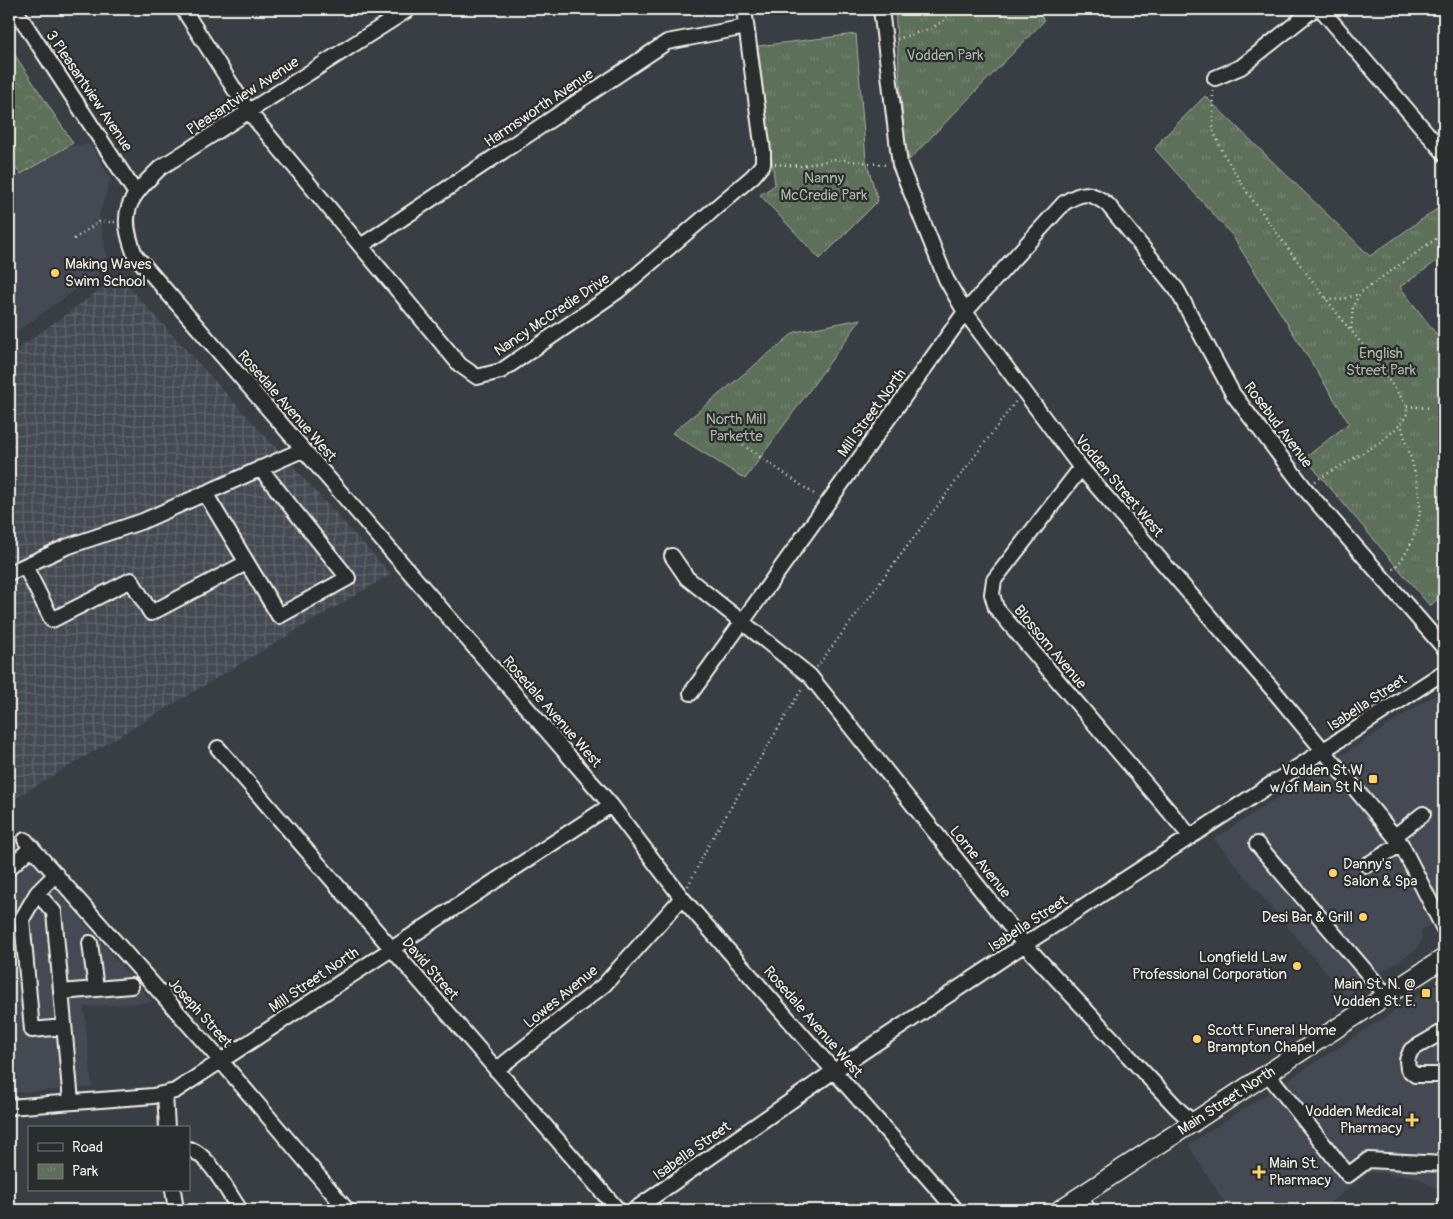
<svg xmlns="http://www.w3.org/2000/svg" width="1453" height="1219" font-family="Pangolin,sans-serif">
<style>
.built{fill:#444a53}
.industrial{fill:url(#industrial-grid)}
.forest{fill:url(#forest-crowns);stroke:#a8b0a1}
.park{fill:url(#park-tufts);stroke:#a8b0a1}
.lines{fill:none;stroke-linecap:round;stroke-linejoin:round}
.minor-casing{stroke:#f4f1e8;stroke-width:18}
.major-casing{stroke:#f4f1e8;stroke-width:21}
.path{stroke:#f4f1e8;stroke-width:2.5;stroke-dasharray:1 4;stroke-linecap:butt}
.minor{stroke:#2a2d2e;stroke-width:14}
.major{stroke:#2a2d2e;stroke-width:18}
.poi-dot{fill:#ffd166;stroke:#2a2d2e;stroke-width:2}
.labels{text-anchor:middle;dominant-baseline:central;stroke-width:4.5;stroke-linejoin:round;paint-order:stroke}
.park-label{font-size:15px;fill:#b0b7a8;stroke:#2a2d2e}
.street-label{font-size:15px;fill:#f4f1e8;stroke:#2a2d2e}
.poi-label{font-size:15px;fill:#f4f1e8;stroke:#2a2d2e;text-anchor:end}
</style>
<defs>
<pattern id="industrial-grid" width="8" height="8" patternUnits="userSpaceOnUse" patternTransform="scale(1.25)"><rect width="8" height="8" fill="#444a53"/><path d="M0 4h8M4 0v8" fill="none" stroke="#60656c"/></pattern>
<pattern id="forest-crowns" width="20" height="18" patternUnits="userSpaceOnUse" patternTransform="scale(1.25)"><rect width="20" height="18" fill="#5d705a"/><path d="M2 6a3 3 0 1 1 6 0M12 15a3 3 0 1 1 6 0" fill="none" stroke="#758572"/></pattern>
<pattern id="park-tufts" width="24" height="20" patternUnits="userSpaceOnUse" patternTransform="scale(1.25)"><rect width="24" height="20" fill="#5d705a"/><path d="M3 7l-1-3M5 7V3M7 7l1-3M15 17l-1-3M17 17v-4M19 17l1-3" fill="none" stroke="#758572"/></pattern>
</defs>
<rect width="100%" height="100%" fill="#393e44"/>
<filter id="ink" filterUnits="userSpaceOnUse"><feTurbulence type="fractalNoise" baseFrequency=".02" numOctaves="2"/><feDisplacementMap in="SourceGraphic" scale="10" xChannelSelector="R" yChannelSelector="G"/><feConvolveMatrix kernelMatrix="1 2 1 2 8 2 1 2 1" color-interpolation-filters="sRGB"/></filter>
<g filter="url(#ink)">
<path class="built" d="M 91,144 L 110,179 L 99,216 L 109,266 L 9,337 L 9,154 Z
M 1444,689 L 1444,916 L 1420,931 L 1422,939 L 1417,949 L 1346,996 L 1214,839 Z
M 10,836 L 152,1002 L 84,1007 L 92,1087 L 9,1093 Z
M 1444,979 L 1444,1192 L 1413,1176 L 1369,1172 L 1321,1210 L 1229,1210 L 1188,1145 Z"/>
<path class="industrial" d="M 119,276 L 391,574 L 9,802 L 9,355 Z"/>
<path class="forest" d="M 9,46 L 73,143 L 21,174 L 12,165 L 9,165 Z"/>
<path class="park" d="M 895,9 L 1038,9 L 1044,21 L 909,160 L 904,139 Z
M 856,34 L 866,160 L 878,201 L 820,259 L 760,195 L 775,185 L 758,46 Z
M 1205,96 L 1370,256 L 1444,204 L 1444,256 L 1400,287 L 1444,344 L 1444,593 L 1430,606 L 1305,458 L 1349,423 L 1232,235 L 1155,149 L 1163,138 Z
M 861,319 L 745,479 L 672,433 L 795,332 Z"/>
<g class="lines">
<defs>
<path id="minor" d="M 15,9 L 135,192
M 183,9 L 249,112 L 460,365 L 477,377 L 501,371 L 618,291 L 753,176 L 763,164 L 763,151 L 744,9
M 409,9 L 160,168 C 128,199 118,211 135,255 L 611,805 L 682,898 L 956,1210
M 881,9 L 900,165 L 946,279 L 965,312 L 1081,468 L 1274,691 L 1401,844 L 1444,929
M 1321,9 L 1444,153
M 1215,78 L 1241,67 L 1314,9
M 361,246 L 667,42 L 746,27
M 1081,468 L 994,580 L 992,594 L 996,608 L 1191,837
M 205,493 L 279,616 L 348,578 L 260,468
M 672,556 L 687,578 L 810,676 L 1025,945 L 1177,1108 L 1194,1124
M 25,566 L 52,620 L 131,580 L 151,613 L 246,563
M 9,573 L 66,547 L 143,521 L 302,450
M 691,693 L 965,312 L 1064,203 C 1083,191 1090,191 1108,205 L 1177,290 L 1233,394 L 1306,490 L 1444,648
M 218,748 L 618,1210
M 1395,836 L 1423,814
M 25,840 L 221,1061 L 347,1210
M 1257,844 L 1387,996
M 1367,865 L 1401,844
M 9,868 L 32,847
M 56,874 L 37,893 L 54,912 L 71,1102
M 37,893 L 22,919 L 32,1030 L 64,1027
M 96,989 L 131,986
M 61,992 L 96,989 L 90,943
M 1444,1031 L 1411,1050 L 1407,1060 L 1408,1069 L 1415,1075 L 1444,1075
M 496,1070 L 604,985 L 682,898
M 1268,1074 L 1348,1175 L 1368,1160 L 1444,1164
M 165,1094 L 167,1128
M 9,1107 L 153,1096 L 175,1091 L 611,805
M 189,1149 C 209,1154 228,1193 240,1210
M 173,1190 L 176,1210
M 1081,1198 L 1088,1210
M 634,1210 L 834,1071 L 1016,950 L 1444,672"/>
<g id="major">
<path id="s1" d="M 1059,1210 L 1444,958"/>
</g>
</defs>
<use href="#minor" class="minor-casing"/>
<use href="#major" class="major-casing"/>
<path class="path" d="M 897,39 L 932,28 L 946,19 L 947,9
M 1213,91 L 1213,130 L 1223,153 L 1247,192 L 1298,262 L 1350,330
M 775,164 L 800,166 L 836,159 L 886,165
M 74,239 L 99,222 L 115,222
M 1326,298 L 1340,300 L 1359,294
M 1407,406 L 1430,408
M 743,445 L 817,496
M 1315,481 L 1381,442 L 1401,424
M 1393,569 C 1408,557 1421,524 1420,503 C 1418,477 1408,450 1401,424 L 1407,414 L 1407,406 L 1371,354 L 1351,331 L 1353,306 L 1360,293 L 1444,233
M 817,667 L 1016,401
M 688,886 L 709,844 L 803,687"/>
<use href="#minor" class="minor"/>
<use href="#major" class="major"/>
</g>
</g>
<g class="poi-dot">
<circle cx="55" cy="273" r="5"/>
<rect x="1368" y="774" width="10" height="10" rx="2.5"/>
<circle cx="1333" cy="873" r="5"/>
<circle cx="1363" cy="917" r="5"/>
<circle cx="1297" cy="966" r="5"/>
<rect x="1421" y="988" width="10" height="10" rx="2.5"/>
<circle cx="1197" cy="1039" r="5"/>
<path d="M1409.5 1112.5h5v5h5v5h-5v5h-5v-5h-5v-5h5z"/>
<path d="M1256.5 1164.5h5v5h5v5h-5v5h-5v-5h-5v-5h5z"/>
</g>
<g class="labels">
<g class="park-label">
<text x="945" y="55">Vodden Park</text>
<text x="824" y="178">Nanny<tspan x="824" dy="17">McCredie Park</tspan></text>
<text x="1381" y="353">English<tspan x="1381" dy="17">Street Park</tspan></text>
<text x="736" y="419">North Mill<tspan x="736" dy="17">Parkette</tspan></text>
</g>
<g class="street-label">
<text transform="translate(89 91) rotate(56)">3 Pleasantview Avenue</text>
<text transform="translate(243 96) rotate(-33)">Pleasantview Avenue</text>
<text transform="translate(539 108) rotate(-34)">Harmsworth Avenue</text>
<text transform="translate(552 315) rotate(-34)">Nancy McCredie Drive</text>
<text transform="translate(287 406) rotate(49)">Rosedale Avenue West</text>
<text transform="translate(872 413) rotate(-54)">Mill Street North</text>
<text transform="translate(1278 425) rotate(53)">Rosebud Avenue</text>
<text transform="translate(1119 486) rotate(50)">Vodden Street West</text>
<text transform="translate(1050 647) rotate(50)">Blossom Avenue</text>
<text transform="translate(1367 703) rotate(-33)">Isabella Street</text>
<text transform="translate(552 712) rotate(49)">Rosedale Avenue West</text>
<text transform="translate(980 862) rotate(51)">Lorne Avenue</text>
<text transform="translate(1028 924) rotate(-33)">Isabella Street</text>
<text transform="translate(430 969) rotate(49)">David Street</text>
<text transform="translate(314 980) rotate(-34)">Mill Street North</text>
<text transform="translate(561 997) rotate(-39)">Lowes Avenue</text>
<text transform="translate(200 1013) rotate(48)">Joseph Street</text>
<text transform="translate(813 1022) rotate(49)">Rosedale Avenue West</text>
<text stroke="none"><textPath href="#s1" startOffset="200">Main Street North</textPath></text>
<text transform="translate(692 1151) rotate(-35)">Isabella Street</text>
</g>
<g class="poi-label">
<text x="65" y="264" text-anchor="start">Making Waves<tspan x="65" dy="17">Swim School</tspan></text>
<text x="1363" y="770">Vodden St W<tspan x="1363" dy="17">w/of Main St N</tspan></text>
<text x="1343" y="864" text-anchor="start">Danny's<tspan x="1343" dy="17">Salon &amp; Spa</tspan></text>
<text x="1353" y="917">Desi Bar &amp; Grill</text>
<text x="1287" y="957">Longfield Law<tspan x="1287" dy="17">Professional Corporation</tspan></text>
<text x="1416" y="984">Main St. N. @<tspan x="1416" dy="17">Vodden St. E.</tspan></text>
<text x="1207" y="1030" text-anchor="start">Scott Funeral Home<tspan x="1207" dy="17">Brampton Chapel</tspan></text>
<text x="1402" y="1111">Vodden Medical<tspan x="1402" dy="17">Pharmacy</tspan></text>
<text x="1269" y="1163" text-anchor="start">Main St.<tspan x="1269" dy="17">Pharmacy</tspan></text>
</g>
</g>
<rect width="1453" height="1219" fill="none" stroke="#2a2d2e" stroke-width="30"/>
<rect x="15" y="15" width="1423" height="1189" fill="none" stroke="#f4f1e8" stroke-width="2" filter="url(#ink)"/>
<rect x="28" y="1126" width="162" height="65" fill="#2a2d2e" stroke="#7b7b78"/>
<rect x="38" y="1143" width="25" height="8" fill="#2a2d2e" stroke="#7b7b78"/>
<text x="72" y="1152" font-size="15" fill="#f4f1e8">Road</text>
<rect x="38" y="1164" width="25" height="15" fill="url(#park-tufts)" stroke="#7b7b78"/>
<text x="72" y="1176" font-size="15" fill="#f4f1e8">Park</text>
</svg>
